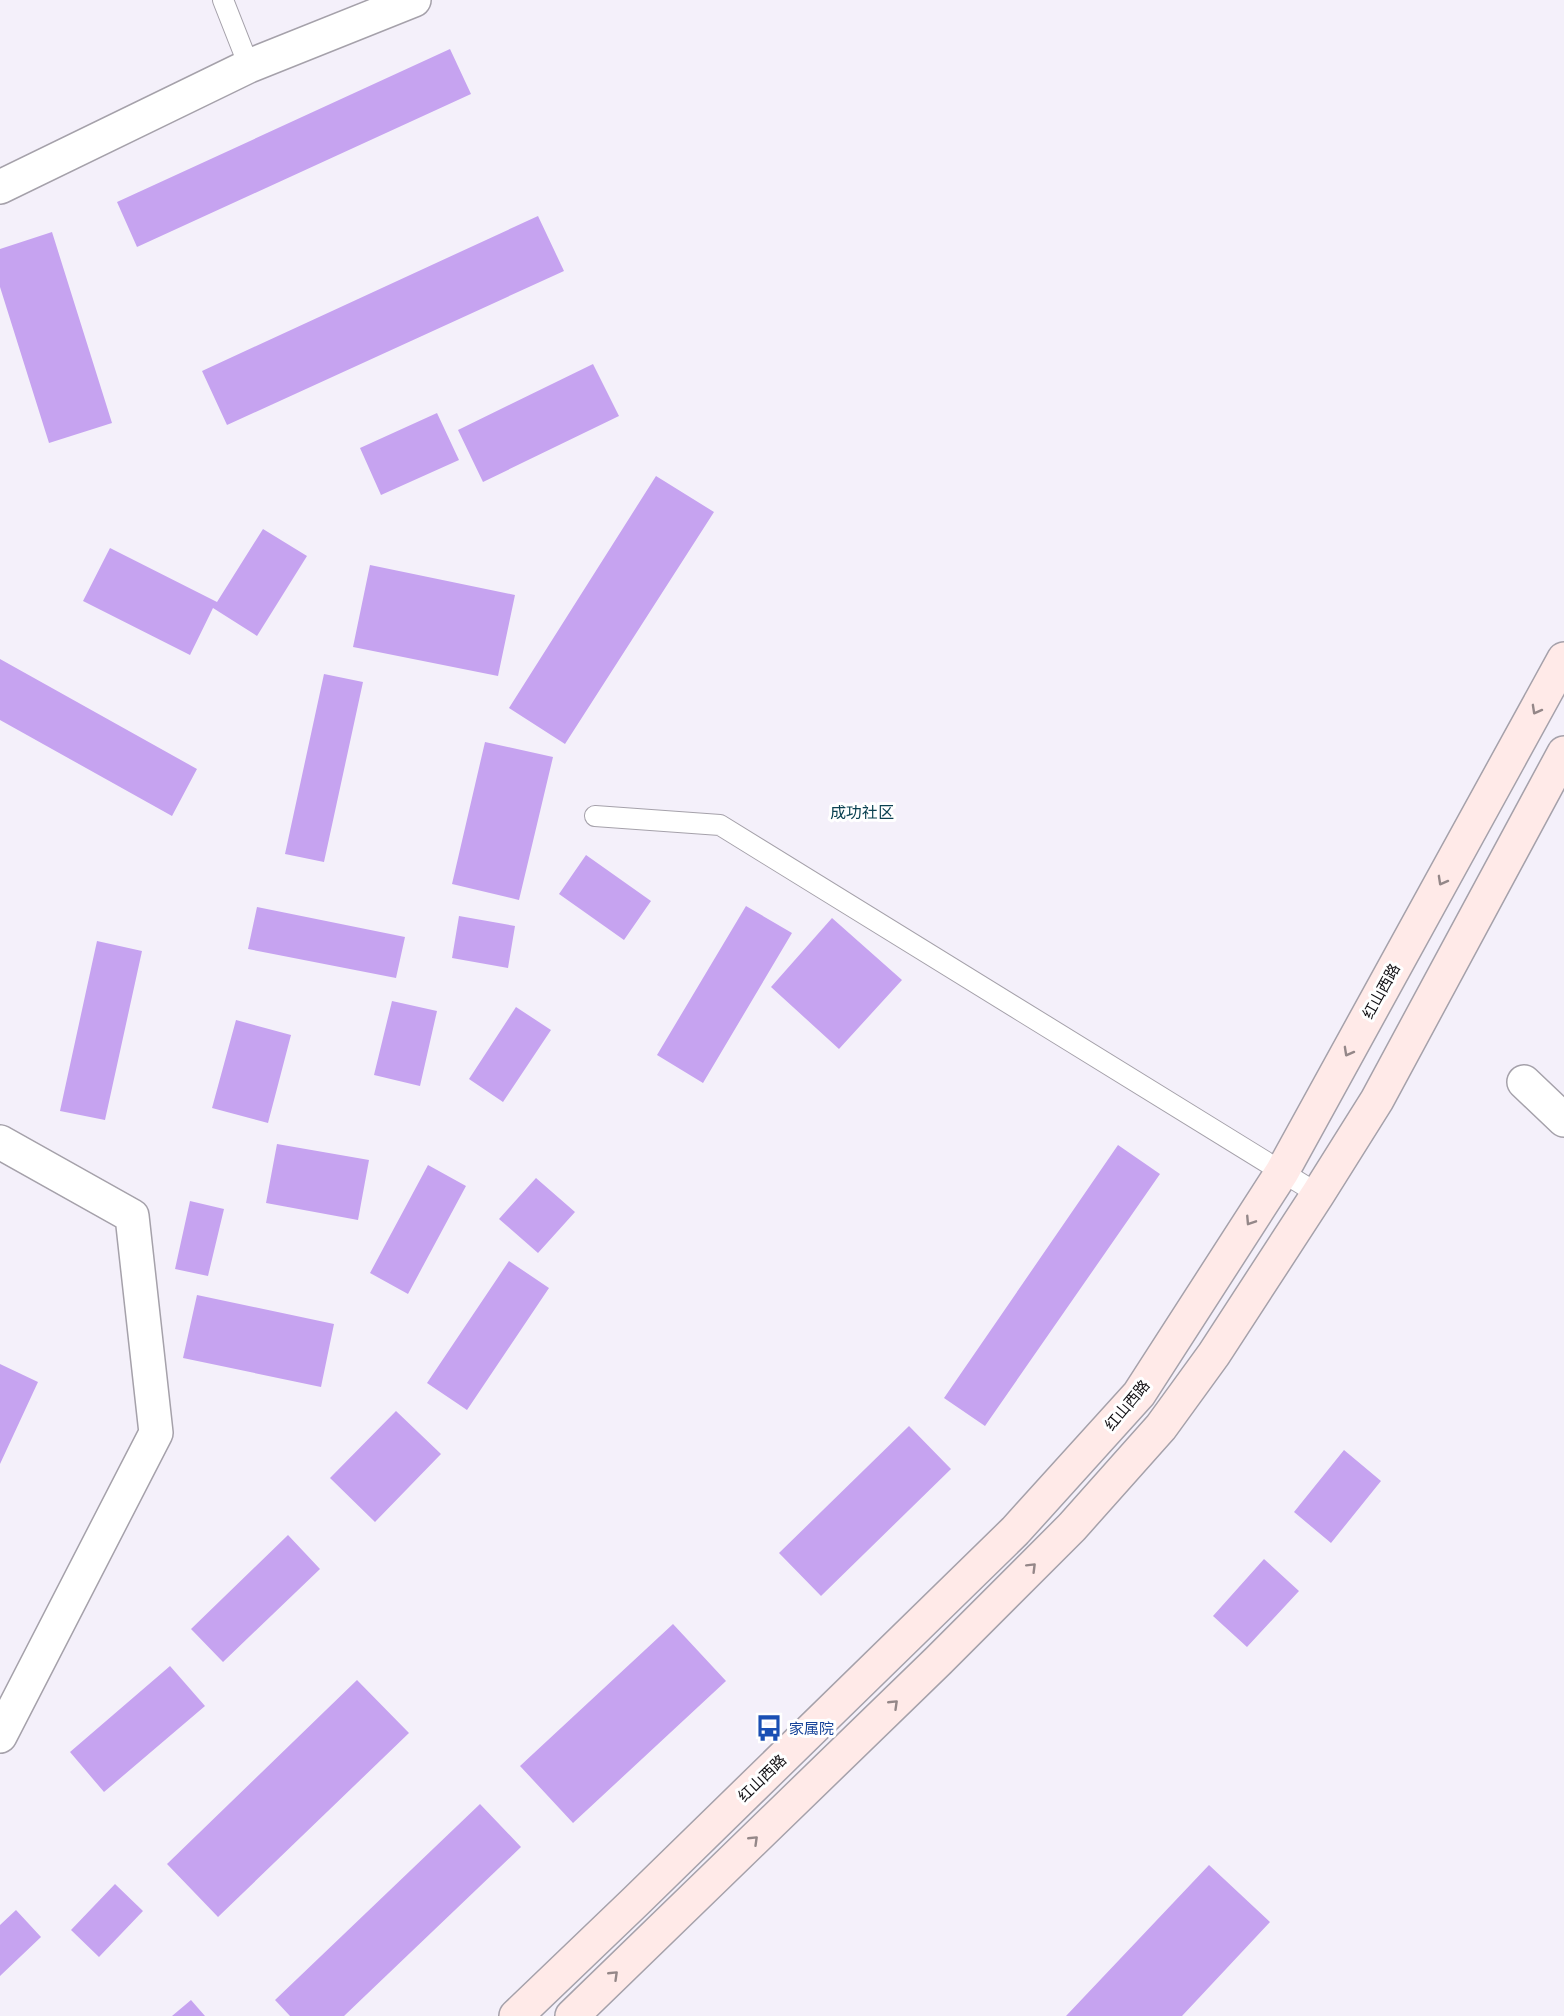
<svg xmlns="http://www.w3.org/2000/svg" width="1564" height="2016" font-family="'IBM Plex Sans','Noto Sans SC',sans-serif">
<style>
.building{fill:#c6a3f0}
.lines{fill:none;stroke-linecap:round;stroke-linejoin:round}
.lane-casing{stroke:#a5a1aa;stroke-width:22}
.street-casing{stroke:#a5a1aa;stroke-width:36}
.secondary-casing{stroke:#a5a1aa;stroke-width:36}
.lane{stroke:#fff;stroke-width:20}
.street{stroke:#fff;stroke-width:33}
.secondary{stroke:#ffeae8;stroke-width:33}
.oneway{stroke:#948788}
.labels{text-anchor:middle;dominant-baseline:central;stroke-width:6;stroke-linejoin:round;paint-order:stroke}
.street-label{font-size:15px;fill:#110f13;stroke:#fff}
.transit-label{font-size:15px;fill:#164399;stroke:#fff;text-anchor:start}
.neighbourhood-label{font-size:16px;fill:#0a4151;stroke:#fff}
</style>
<rect width="100%" height="100%" fill="#f4f0fa"/>
<path class="building" d="M 450,49 L 471,94 L 137,247 L 117,202 Z
M 538,216 L 564,271 L 227,425 L 202,371 Z
M 52,232 L 112,423 L 49,443 L 0,287 L 0,249 Z
M 593,364 L 619,416 L 483,482 L 458,430 Z
M 437,413 L 459,460 L 381,495 L 360,448 Z
M 656,476 L 714,512 L 565,744 L 509,708 Z
M 263,529 L 307,556 L 257,636 L 213,608 L 190,655 L 83,601 L 110,548 L 217,602 Z
M 370,565 L 515,595 L 498,676 L 353,647 Z
M 0,659 L 197,769 L 172,816 L 0,720 Z
M 324,674 L 363,682 L 324,862 L 285,854 Z
M 485,742 L 553,757 L 519,900 L 452,884 Z
M 586,855 L 651,901 L 624,940 L 559,894 Z
M 746,906 L 792,933 L 703,1083 L 657,1055 Z
M 257,907 L 405,937 L 396,978 L 248,949 Z
M 459,916 L 515,926 L 508,968 L 452,958 Z
M 832,918 L 902,980 L 839,1049 L 771,987 Z
M 97,941 L 142,951 L 105,1120 L 60,1111 Z
M 392,1001 L 437,1011 L 420,1086 L 374,1075 Z
M 516,1007 L 551,1030 L 503,1102 L 469,1079 Z
M 236,1020 L 291,1035 L 268,1123 L 212,1108 Z
M 277,1144 L 369,1160 L 358,1220 L 266,1203 Z
M 1118,1145 L 1160,1174 L 985,1426 L 944,1398 Z
M 428,1165 L 466,1186 L 408,1294 L 370,1273 Z
M 536,1178 L 575,1212 L 538,1253 L 499,1219 Z
M 190,1201 L 224,1209 L 208,1276 L 175,1269 Z
M 509,1261 L 549,1288 L 467,1410 L 427,1383 Z
M 197,1295 L 334,1324 L 321,1387 L 183,1358 Z
M 0,1364 L 38,1382 L 0,1464 Z
M 396,1411 L 441,1454 L 375,1522 L 330,1478 Z
M 909,1426 L 951,1469 L 821,1596 L 779,1553 Z
M 1344,1450 L 1381,1481 L 1331,1543 L 1294,1512 Z
M 288,1535 L 320,1569 L 223,1662 L 191,1629 Z
M 1264,1559 L 1299,1591 L 1247,1647 L 1213,1616 Z
M 673,1624 L 726,1681 L 573,1823 L 520,1766 Z
M 170,1666 L 205,1706 L 104,1792 L 70,1752 Z
M 357,1680 L 409,1733 L 218,1917 L 167,1864 Z
M 480,1804 L 521,1847 L 344,2016 L 290,2016 L 275,2000 Z
M 1209,1865 L 1270,1922 L 1182,2016 L 1066,2016 Z
M 115,1884 L 143,1911 L 99,1957 L 71,1930 Z
M 16,1910 L 41,1937 L 0,1976 L 0,1925 Z
M 191,2000 L 205,2016 L 172,2016 Z"/>
<g class="lines">
<defs>
<path id="lane" d="M 223,0 L 249,66
M 595,816 L 720,825 L 1318,1194"/>
<path id="street" d="M 0,187 L 249,66 L 414,0
M 1524,1082 L 1564,1120
M 0,1142 L 132,1216 L 156,1433 L 0,1736"/>
<path id="secondary" d="M 516,2016 L 636,1901 L 1015,1531 L 1139,1394 L 1282,1172 L 1564,659
M 572,2016 L 938,1661 L 1072,1527 L 1161,1427 L 1214,1354 L 1318,1194 L 1377,1100 L 1564,753"/>
</defs>
<use href="#lane" class="lane-casing"/>
<use href="#street" class="street-casing"/>
<use href="#secondary" class="secondary-casing"/>
<use href="#lane" class="lane"/>
<use href="#street" class="street"/>
<use href="#secondary" class="secondary"/>
</g>
<defs><path id="oneway-chevron" d="M-2-3.5L2.5 0L-2 3.5" fill="none" stroke-width="1.6" stroke-linecap="round" stroke-linejoin="round" transform="scale(1.5)"/></defs>
<g class="oneway">
<use href="#oneway-chevron" transform="translate(1536 710) rotate(119)"/>
<use href="#oneway-chevron" transform="translate(1442 881) rotate(119)"/>
<use href="#oneway-chevron" transform="translate(1348 1052) rotate(119)"/>
<use href="#oneway-chevron" transform="translate(1250 1221) rotate(123)"/>
<use href="#oneway-chevron" transform="translate(1032 1567) rotate(-45)"/>
<use href="#oneway-chevron" transform="translate(894 1704) rotate(-44)"/>
<use href="#oneway-chevron" transform="translate(754 1840) rotate(-44)"/>
<use href="#oneway-chevron" transform="translate(614 1975) rotate(-44)"/>
</g>
<defs>
<symbol id="bus-bare" viewBox="-9 -9 18 18"><path d="M-5-6H5V4H4V6H2V4H-2V6H-4V4H-5ZM-3.5-4V0h7V-4ZM-3.5 1.2v1.5H-2V1.2ZM2 1.2v1.5H3.5V1.2Z" fill="#1a4fb4" stroke="#fff" stroke-width="2.5" paint-order="stroke"/></symbol>
</defs>
<g fill-rule="evenodd">
<use href="#bus-bare" x="750" y="1709" width="38" height="38"/>
</g>
<g class="labels">
<g class="street-label">
<text transform="translate(1381 991) rotate(-61)">红山西路</text>
<text transform="translate(1127 1405) rotate(-50)">红山西路</text>
<text transform="translate(762 1778) rotate(-44)">红山西路</text>
</g>
<g class="transit-label">
<text x="789" y="1728">家属院</text>
</g>
<g class="neighbourhood-label">
<text x="862" y="812">成功社区</text>
</g>
</g>
</svg>
